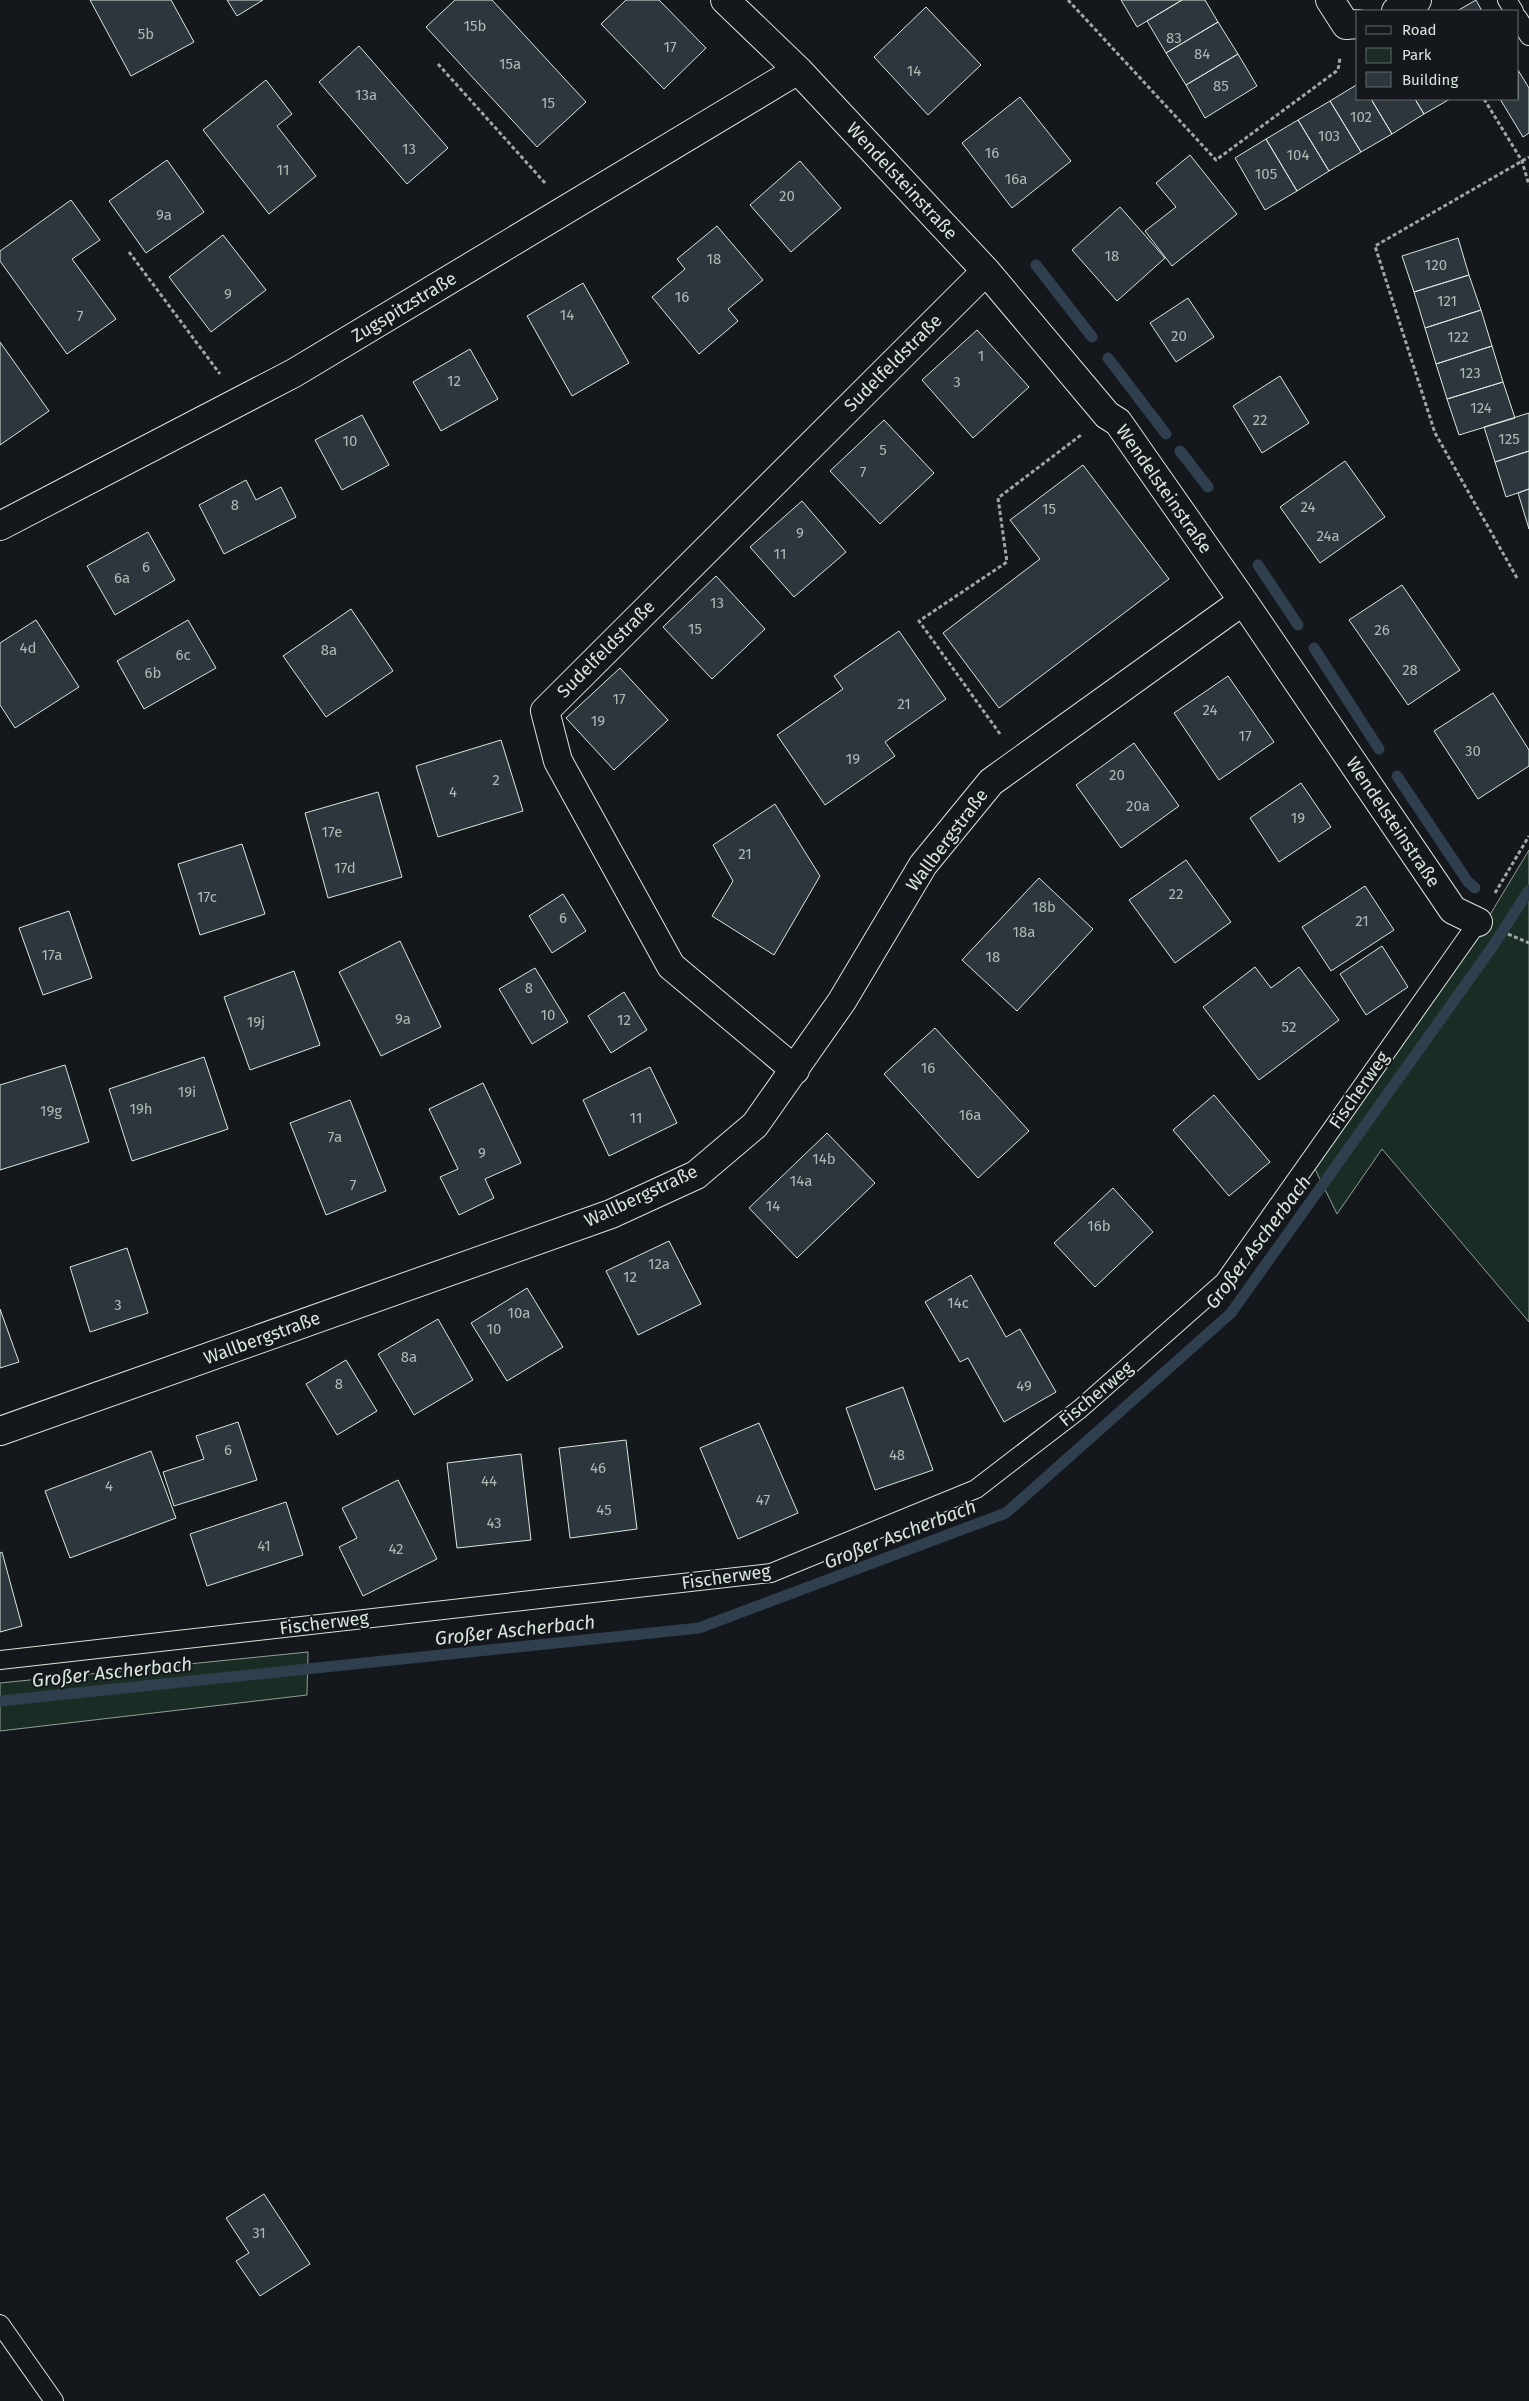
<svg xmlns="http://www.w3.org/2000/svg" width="1529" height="2401" font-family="'Fira Sans',sans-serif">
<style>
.green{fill:#1a2d24;stroke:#939e99}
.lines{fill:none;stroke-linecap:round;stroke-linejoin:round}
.stream{stroke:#2f3f4d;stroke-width:11}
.building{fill:#2c363c;stroke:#d8e6dc}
.service-casing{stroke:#d8e6dc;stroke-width:20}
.minor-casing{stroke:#d8e6dc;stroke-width:30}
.path{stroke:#9da8a2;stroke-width:3;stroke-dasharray:4 2.5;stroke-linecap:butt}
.service{stroke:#14181c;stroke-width:18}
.minor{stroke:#14181c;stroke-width:28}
.labels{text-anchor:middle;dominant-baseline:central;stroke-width:4;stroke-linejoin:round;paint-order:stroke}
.number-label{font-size:15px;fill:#adbab4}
.street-label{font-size:18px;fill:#d8e6dc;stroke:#14181c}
.water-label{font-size:19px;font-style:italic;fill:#d8e6dc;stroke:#14181c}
</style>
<rect width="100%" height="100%" fill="#14181c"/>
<path class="green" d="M 1529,850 L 1529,1322 L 1382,1149 L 1337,1214 L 1315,1169 L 1491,913 Z
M 308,1652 L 307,1695 L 0,1731 L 0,1683 Z"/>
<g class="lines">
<path class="stream" d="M 1036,265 L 1092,337
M 1108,358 L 1166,434
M 1180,451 L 1208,487
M 1258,565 L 1298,625
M 1314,648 L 1379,749
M 1397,776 L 1468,882 L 1475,888
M 0,1701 L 699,1628 L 1006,1513 L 1231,1313 L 1493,946 L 1529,890"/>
</g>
<path class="building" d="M 90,0 L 171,0 L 194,42 L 131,76 Z
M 227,0 L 263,0 L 237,16 Z
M 455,0 L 492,0 L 586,102 L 537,147 L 426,27 Z
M 626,0 L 659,0 L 706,48 L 664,89 L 601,24 Z
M 1121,0 L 1182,0 L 1137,27 Z
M 1182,0 L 1205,0 L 1218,22 L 1166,53 L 1147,21 Z
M 1476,0 L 1482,11 L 1457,11 Z
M 926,7 L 981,65 L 928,115 L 874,57 Z
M 1218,22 L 1238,54 L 1186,85 L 1166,53 Z
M 359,46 L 448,148 L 407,184 L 319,82 Z
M 1238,54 L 1257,86 L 1205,118 L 1186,85 Z
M 1518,70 L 1529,88 L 1529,133 L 1523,137 L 1500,99 L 1518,99 Z
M 266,80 L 292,114 L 277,126 L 316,176 L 269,214 L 203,130 Z
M 1358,84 L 1358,99 L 1371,99 L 1392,134 L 1361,152 L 1330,101 Z
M 1020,97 L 1071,161 L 1012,208 L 962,143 Z
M 1371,99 L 1415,99 L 1424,114 L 1392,134 Z
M 1415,99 L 1450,99 L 1424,114 Z
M 1330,101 L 1361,152 L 1329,171 L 1298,120 Z
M 1298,120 L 1329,171 L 1297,191 L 1266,139 Z
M 1266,139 L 1297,191 L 1265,210 L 1235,158 Z
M 1190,155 L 1237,214 L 1172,266 L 1145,231 L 1176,207 L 1156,183 Z
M 167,160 L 204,212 L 146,253 L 109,201 Z
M 800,161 L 841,208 L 791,252 L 750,205 Z
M 71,200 L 100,240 L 72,259 L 116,319 L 67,354 L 0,261 L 0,251 Z
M 1120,207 L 1165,258 L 1117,301 L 1072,250 Z
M 717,226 L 763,280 L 728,309 L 738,321 L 699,354 L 652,297 L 685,269 L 677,259 Z
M 223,235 L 266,290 L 211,332 L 169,277 Z
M 1458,238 L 1469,275 L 1414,292 L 1402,256 Z
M 1469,275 L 1481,310 L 1425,328 L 1414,292 Z
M 583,283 L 629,363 L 572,396 L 527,316 Z
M 1188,298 L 1214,337 L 1176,362 L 1150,323 Z
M 1481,310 L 1492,346 L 1436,364 L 1425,328 Z
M 977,330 L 1029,387 L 973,438 L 922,380 Z
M 0,342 L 49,411 L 0,445 Z
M 1492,346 L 1503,382 L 1447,399 L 1436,364 Z
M 470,349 L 498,399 L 441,431 L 413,382 Z
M 1280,376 L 1309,423 L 1262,453 L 1233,406 Z
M 1503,382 L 1515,418 L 1459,435 L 1447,399 Z
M 1529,413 L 1529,451 L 1495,462 L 1484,427 Z
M 362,415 L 389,465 L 342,490 L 315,440 Z
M 884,420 L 934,473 L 880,524 L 830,471 Z
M 1529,451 L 1529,489 L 1506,497 L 1495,462 Z
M 1345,461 L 1385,517 L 1320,563 L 1280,507 Z
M 1083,465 L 1169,579 L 999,708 L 943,633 L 1040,559 L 1010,520 Z
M 246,480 L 256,500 L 281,487 L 296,517 L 224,554 L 199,505 Z
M 1529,489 L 1529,529 L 1518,493 Z
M 802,501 L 846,552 L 794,597 L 750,547 Z
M 148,532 L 175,580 L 115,615 L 87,566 Z
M 716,576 L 765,629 L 712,679 L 663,627 Z
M 1402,585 L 1460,670 L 1408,705 L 1349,620 Z
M 351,609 L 393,671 L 326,717 L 283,656 Z
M 36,620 L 79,687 L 15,728 L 0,705 L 0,643 Z
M 188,620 L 216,668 L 144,709 L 117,661 Z
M 899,631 L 946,699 L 885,742 L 895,756 L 825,805 L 777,735 L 843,689 L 834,676 Z
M 620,668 L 668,720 L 614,770 L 566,718 Z
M 1228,676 L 1274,742 L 1219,780 L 1174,713 Z
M 1493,693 L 1529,750 L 1529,766 L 1478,799 L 1434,731 Z
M 501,740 L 523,811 L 438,837 L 416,766 Z
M 1134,743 L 1179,806 L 1121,848 L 1076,785 Z
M 1301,783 L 1331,827 L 1279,862 L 1250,818 Z
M 378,792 L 402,877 L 328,898 L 305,813 Z
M 775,804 L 820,876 L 774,955 L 712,916 L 733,881 L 713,845 Z
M 242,844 L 265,914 L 200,935 L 178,864 Z
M 1186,860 L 1231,922 L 1175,963 L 1129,900 Z
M 1039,878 L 1093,929 L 1017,1011 L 962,960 Z
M 1365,886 L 1394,930 L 1331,971 L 1302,927 Z
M 563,894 L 586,931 L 552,953 L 529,916 Z
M 69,911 L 92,978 L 43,995 L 19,928 Z
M 400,941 L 441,1027 L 381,1056 L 339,972 Z
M 1382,946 L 1408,987 L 1366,1015 L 1340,974 Z
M 1255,967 L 1271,988 L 1299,967 L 1339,1020 L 1259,1080 L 1203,1007 Z
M 535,968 L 568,1022 L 532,1044 L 499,989 Z
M 294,971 L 320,1045 L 250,1070 L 224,997 Z
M 624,992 L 647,1030 L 611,1053 L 588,1016 Z
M 935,1028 L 1029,1131 L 978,1178 L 884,1074 Z
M 204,1057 L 228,1129 L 132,1161 L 109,1089 Z
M 65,1065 L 89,1142 L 0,1170 L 0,1085 Z
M 650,1067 L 677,1123 L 609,1156 L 583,1100 Z
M 483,1083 L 521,1163 L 485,1179 L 494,1198 L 459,1215 L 440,1177 L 458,1169 L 429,1109 Z
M 1214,1095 L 1270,1162 L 1229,1196 L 1173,1130 Z
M 350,1100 L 386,1191 L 326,1215 L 290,1123 Z
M 827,1133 L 875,1183 L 797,1258 L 749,1208 Z
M 1113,1188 L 1153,1232 L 1095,1287 L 1054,1243 Z
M 669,1241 L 701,1304 L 638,1335 L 606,1271 Z
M 127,1248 L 148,1313 L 90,1332 L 70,1267 Z
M 971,1275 L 1006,1337 L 1020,1329 L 1056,1392 L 1004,1422 L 968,1358 L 960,1362 L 925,1302 Z
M 527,1288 L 563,1347 L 507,1381 L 471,1323 Z
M 0,1309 L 19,1362 L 0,1368 Z
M 438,1319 L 473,1380 L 414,1415 L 378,1354 Z
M 346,1360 L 377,1411 L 337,1435 L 306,1384 Z
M 903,1387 L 933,1470 L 875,1490 L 846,1408 Z
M 238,1422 L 257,1480 L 174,1506 L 163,1472 L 204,1459 L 196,1436 Z
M 759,1423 L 798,1513 L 738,1539 L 700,1448 Z
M 626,1440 L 637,1529 L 570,1538 L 559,1448 Z
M 151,1451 L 176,1518 L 70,1558 L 45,1491 Z
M 521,1454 L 531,1540 L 457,1548 L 447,1463 Z
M 398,1480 L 437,1559 L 363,1596 L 339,1547 L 357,1538 L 342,1508 Z
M 286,1502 L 303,1555 L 207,1586 L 190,1534 Z
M 2,1552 L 22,1626 L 0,1632 L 0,1553 Z
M 264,2194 L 310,2264 L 260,2296 L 236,2261 L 249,2253 L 226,2218 Z"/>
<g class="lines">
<defs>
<path id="service" d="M 1507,0 L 1514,11
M 1518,18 L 1529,36
M 0,1660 L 771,1573 L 976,1489 L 1080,1409 L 1224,1282 L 1478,922
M 0,2324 L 54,2401"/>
<path id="minor" d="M 725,0 L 798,70 L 986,271 L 1107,415 L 1118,422 L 1243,601 L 1453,910 L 1478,922
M 1330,0 L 1346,25 L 1358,24
M 1396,11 L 1417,0
M 0,526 L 294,373 L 798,70
M 795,1070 L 671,966 L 558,761 L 545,711 L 986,271
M 0,1431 L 611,1214 L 696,1175 L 755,1125 L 842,1001 L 923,865 L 991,782 L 1243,601"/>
</defs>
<use href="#service" class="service-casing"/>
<use href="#minor" class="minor-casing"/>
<path class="path" d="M 1068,0 L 1216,160 L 1338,70 L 1340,58
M 438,64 L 545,183
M 1484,99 L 1522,161 L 1529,185
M 129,252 L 220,374
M 1517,578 L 1435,433 L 1375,246 L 1529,157
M 1000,734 L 919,621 L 1007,562 L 998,498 L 1081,435
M 1495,893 L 1529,836
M 1508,934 L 1529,943"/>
<use href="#service" class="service"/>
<use href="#minor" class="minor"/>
</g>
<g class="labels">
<g class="number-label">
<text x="475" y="26">15b</text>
<text x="146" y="34">5b</text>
<text x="1174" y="38">83</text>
<text x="670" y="47">17</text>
<text x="1202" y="54">84</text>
<text x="510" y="64">15a</text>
<text x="914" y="71">14</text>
<text x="1221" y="86">85</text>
<text x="366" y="95">13a</text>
<text x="548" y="103">15</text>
<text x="1361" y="117">102</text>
<text x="1329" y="136">103</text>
<text x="409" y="149">13</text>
<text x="992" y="153">16</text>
<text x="1298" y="155">104</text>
<text x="283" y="170">11</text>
<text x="1266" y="174">105</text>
<text x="1016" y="179">16a</text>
<text x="787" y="196">20</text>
<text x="164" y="215">9a</text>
<text x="1112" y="256">18</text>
<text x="714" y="259">18</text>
<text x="1436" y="265">120</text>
<text x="228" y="294">9</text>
<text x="682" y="297">16</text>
<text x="1447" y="301">121</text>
<text x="567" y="315">14</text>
<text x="80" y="316">7</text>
<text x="1179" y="336">20</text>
<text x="1458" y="337">122</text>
<text x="981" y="356">1</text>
<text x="1470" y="373">123</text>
<text x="454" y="381">12</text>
<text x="957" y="382">3</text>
<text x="1481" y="408">124</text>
<text x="1260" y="420">22</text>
<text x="1509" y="439">125</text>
<text x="350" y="441">10</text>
<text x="883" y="450">5</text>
<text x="863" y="472">7</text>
<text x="235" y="505">8</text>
<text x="1308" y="507">24</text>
<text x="1049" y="509">15</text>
<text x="800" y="533">9</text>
<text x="1328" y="536">24a</text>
<text x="780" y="554">11</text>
<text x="146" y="567">6</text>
<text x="122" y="578">6a</text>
<text x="717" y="603">13</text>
<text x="695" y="629">15</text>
<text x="1382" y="630">26</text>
<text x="28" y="648">4d</text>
<text x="329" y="650">8a</text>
<text x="183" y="655">6c</text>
<text x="1410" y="670">28</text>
<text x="153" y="673">6b</text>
<text x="619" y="699">17</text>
<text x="904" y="704">21</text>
<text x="1210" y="710">24</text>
<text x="598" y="721">19</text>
<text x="1245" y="736">17</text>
<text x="1473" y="751">30</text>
<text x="853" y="759">19</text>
<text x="1117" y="775">20</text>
<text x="496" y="780">2</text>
<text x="453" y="792">4</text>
<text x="1138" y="806">20a</text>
<text x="1298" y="818">19</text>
<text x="332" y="832">17e</text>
<text x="745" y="854">21</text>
<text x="345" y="868">17d</text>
<text x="1176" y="894">22</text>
<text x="207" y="897">17c</text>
<text x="1044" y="907">18b</text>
<text x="563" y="918">6</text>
<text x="1362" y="921">21</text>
<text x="1024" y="932">18a</text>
<text x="52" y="955">17a</text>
<text x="993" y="957">18</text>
<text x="529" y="988">8</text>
<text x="548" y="1015">10</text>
<text x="403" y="1019">9a</text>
<text x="624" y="1020">12</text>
<text x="256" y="1022">19j</text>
<text x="1289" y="1027">52</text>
<text x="928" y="1068">16</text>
<text x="187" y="1092">19i</text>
<text x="141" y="1109">19h</text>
<text x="51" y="1111">19g</text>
<text x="970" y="1115">16a</text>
<text x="636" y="1118">11</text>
<text x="335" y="1137">7a</text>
<text x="482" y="1153">9</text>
<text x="824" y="1159">14b</text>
<text x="801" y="1181">14a</text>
<text x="353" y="1185">7</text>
<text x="773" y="1206">14</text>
<text x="1099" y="1226">16b</text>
<text x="659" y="1264">12a</text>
<text x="630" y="1277">12</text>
<text x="958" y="1303">14c</text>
<text x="118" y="1305">3</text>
<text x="519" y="1313">10a</text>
<text x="494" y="1329">10</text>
<text x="409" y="1357">8a</text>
<text x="339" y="1384">8</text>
<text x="1024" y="1386">49</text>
<text x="228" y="1450">6</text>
<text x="897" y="1455">48</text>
<text x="598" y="1468">46</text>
<text x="489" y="1481">44</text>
<text x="109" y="1486">4</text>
<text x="763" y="1500">47</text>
<text x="604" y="1510">45</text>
<text x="494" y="1523">43</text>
<text x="264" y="1546">41</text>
<text x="396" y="1549">42</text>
<text x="259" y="2233">31</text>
</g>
<g class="street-label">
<text transform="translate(902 181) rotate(47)">Wendelsteinstraße</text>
<text transform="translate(404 307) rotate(-31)">Zugspitzstraße</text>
<text transform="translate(893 363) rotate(-45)">Sudelfeldstraße</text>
<text transform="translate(1164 489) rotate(55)">Wendelsteinstraße</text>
<text transform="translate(606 649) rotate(-45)">Sudelfeldstraße</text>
<text transform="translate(1393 822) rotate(56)">Wendelsteinstraße</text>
<text transform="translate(947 840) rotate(-53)">Wallbergstraße</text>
<text transform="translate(1359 1090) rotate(-55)">Fischerweg</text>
<text transform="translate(641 1196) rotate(-25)">Wallbergstraße</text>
<text transform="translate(262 1338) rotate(-20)">Wallbergstraße</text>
<text transform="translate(1096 1394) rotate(-40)">Fischerweg</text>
<text transform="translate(726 1577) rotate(-8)">Fischerweg</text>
<text transform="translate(324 1623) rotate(-7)">Fischerweg</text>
</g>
<g class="water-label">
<text transform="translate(1258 1242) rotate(-53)">Großer Ascherbach</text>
<text transform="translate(900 1534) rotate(-21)">Großer Ascherbach</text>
<text transform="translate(515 1630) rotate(-6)">Großer Ascherbach</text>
<text transform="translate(112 1672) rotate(-6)">Großer Ascherbach</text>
</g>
</g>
<rect x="1356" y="10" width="162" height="90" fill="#14181c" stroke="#626a69"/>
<rect x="1366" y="26" width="25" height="8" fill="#14181c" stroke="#626a69"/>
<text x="1402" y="35" font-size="15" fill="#d8e6dc">Road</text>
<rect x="1366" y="48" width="25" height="15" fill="#1a2d24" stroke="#626a69"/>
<text x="1402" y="60" font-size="15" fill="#d8e6dc">Park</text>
<rect x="1366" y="72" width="25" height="15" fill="#2c363c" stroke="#626a69"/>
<text x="1402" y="85" font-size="15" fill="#d8e6dc">Building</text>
</svg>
